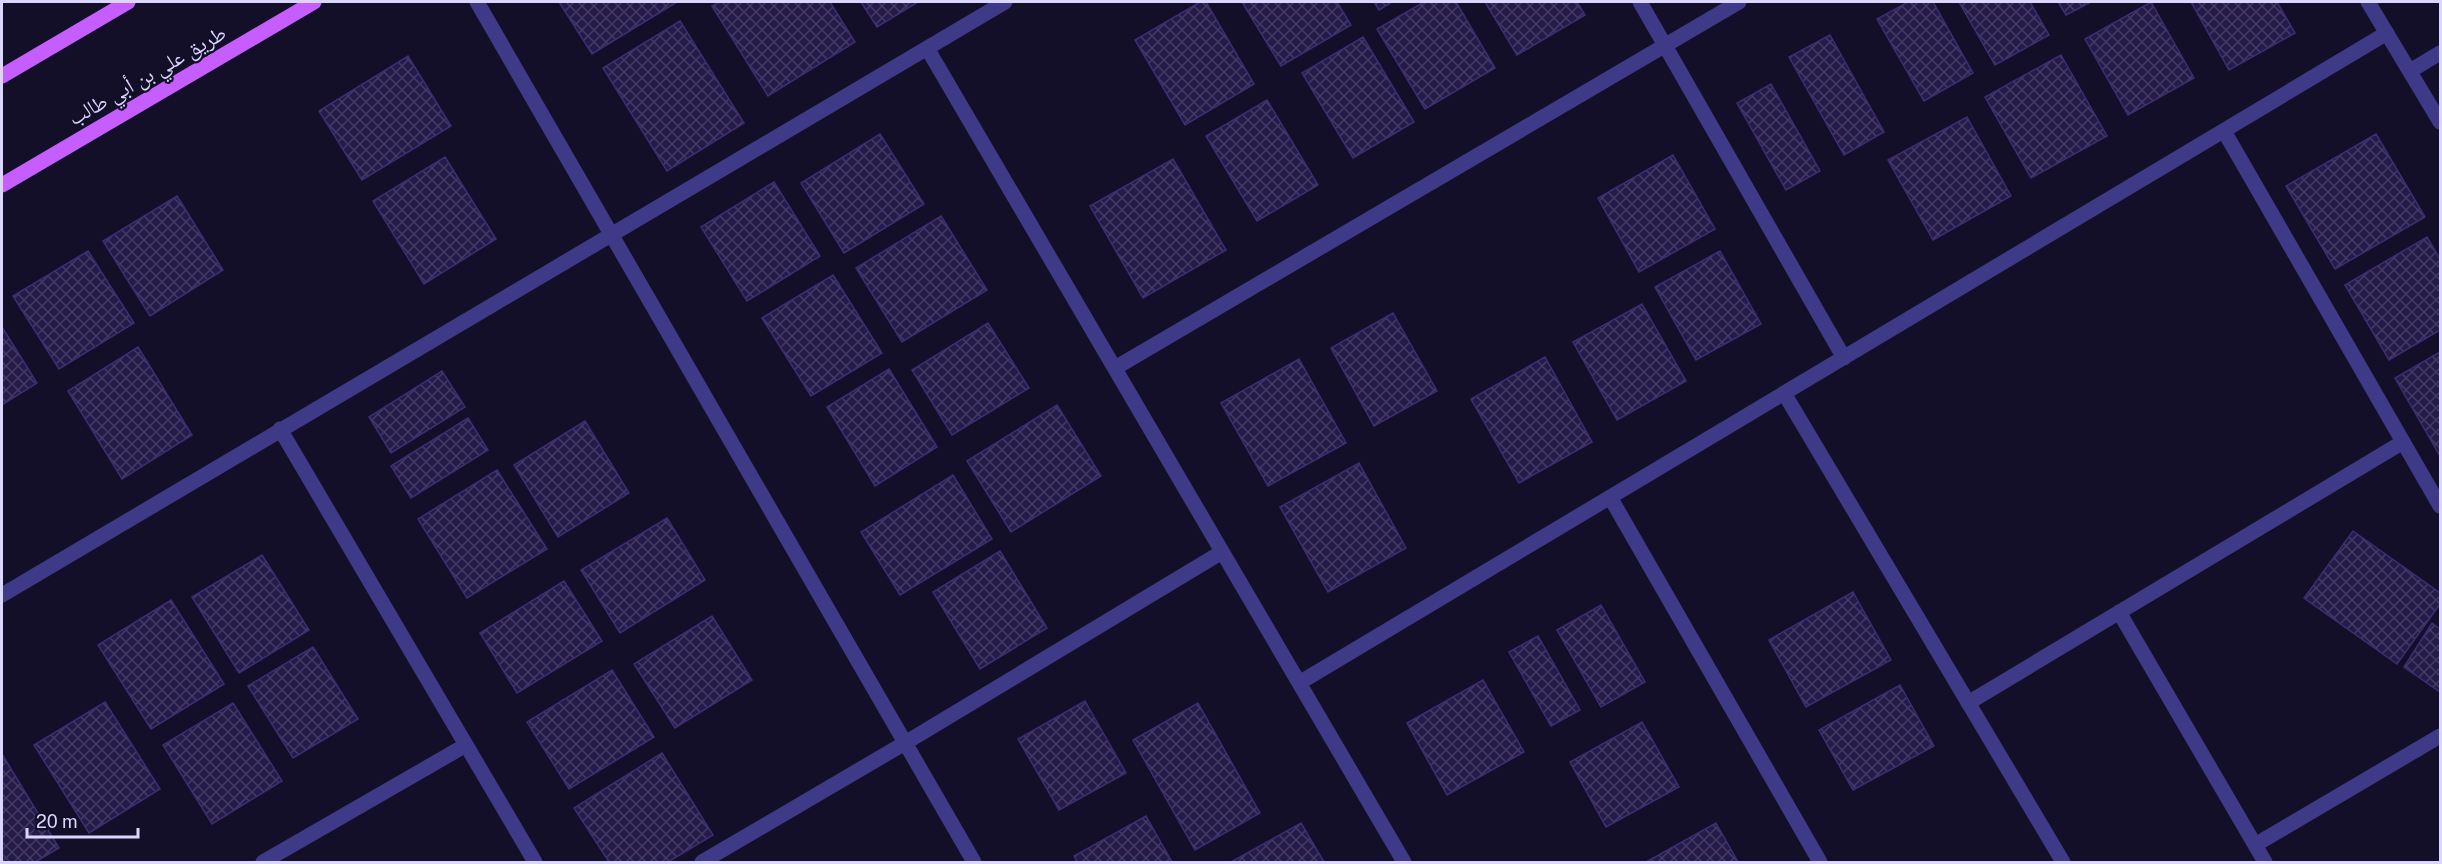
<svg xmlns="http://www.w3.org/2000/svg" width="2442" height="864" font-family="'Public Sans','Noto Naskh Arabic',sans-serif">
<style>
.building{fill:url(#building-cross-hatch);stroke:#3d2d75;stroke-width:1.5}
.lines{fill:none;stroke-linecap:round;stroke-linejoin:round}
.minor{stroke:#3e3a87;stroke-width:15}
.major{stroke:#c65dff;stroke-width:15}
.labels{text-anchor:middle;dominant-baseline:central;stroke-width:4.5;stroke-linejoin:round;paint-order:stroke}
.street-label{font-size:21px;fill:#dbd6ff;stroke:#140f28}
</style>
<defs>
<pattern id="building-cross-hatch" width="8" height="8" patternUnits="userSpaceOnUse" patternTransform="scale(1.5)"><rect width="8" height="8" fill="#251b49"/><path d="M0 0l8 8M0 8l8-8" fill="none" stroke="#443b64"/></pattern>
</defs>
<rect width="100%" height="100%" fill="#140f28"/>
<path class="building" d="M 559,2 L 677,2 L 592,54 Z
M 720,2 L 830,2 L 855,42 L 768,96 L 712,6 Z
M 861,2 L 918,2 L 877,27 Z
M 1200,2 L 1206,2 L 1254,84 L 1185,125 L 1135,40 Z
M 1242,2 L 1337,2 L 1351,25 L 1281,66 Z
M 1374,2 L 1392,2 L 1379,10 Z
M 1424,2 L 1456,2 L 1495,68 L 1425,109 L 1377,29 Z
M 1485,2 L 1577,2 L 1585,15 L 1517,55 Z
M 1908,2 L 1933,2 L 1973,73 L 1924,101 L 1877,19 Z
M 1959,2 L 2030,2 L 2049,35 L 1995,65 Z
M 2058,2 L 2091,2 L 2066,15 Z
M 2151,2 L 2194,78 L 2128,115 L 2085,39 Z
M 2191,2 L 2277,2 L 2295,33 L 2229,70 Z
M 680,21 L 744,123 L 667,171 L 603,68 Z
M 1830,35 L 1884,132 L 1844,155 L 1789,57 Z
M 1363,37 L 1414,122 L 1353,158 L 1302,73 Z
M 2061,55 L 2107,136 L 2031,178 L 1985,97 Z
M 408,56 L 451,126 L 362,180 L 319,111 Z
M 1771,84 L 1820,171 L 1786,190 L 1737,103 Z
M 1267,100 L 1318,185 L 1257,221 L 1206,136 Z
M 1967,117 L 2011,196 L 1933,240 L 1888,160 Z
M 880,134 L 924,204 L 844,253 L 801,183 Z
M 2376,134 L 2425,217 L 2335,269 L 2286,186 Z
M 1673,155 L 1715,229 L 1639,272 L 1598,198 Z
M 445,157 L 496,239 L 424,284 L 373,201 Z
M 1173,159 L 1226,250 L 1143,298 L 1090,206 Z
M 774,182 L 820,256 L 747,301 L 701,227 Z
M 177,196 L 223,270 L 150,316 L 103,241 Z
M 941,216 L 987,290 L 902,342 L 856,268 Z
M 2427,237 L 2440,259 L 2440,330 L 2389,360 L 2345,285 Z
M 88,251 L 134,323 L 59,369 L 13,296 Z
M 1720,251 L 1761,324 L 1696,360 L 1655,287 Z
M 833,275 L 882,353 L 811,396 L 762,318 Z
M 1642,304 L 1686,381 L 1617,420 L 1573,342 Z
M 1393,313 L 1437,391 L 1374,426 L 1331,348 Z
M 988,323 L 1029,388 L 952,435 L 912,370 Z
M 2,327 L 37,383 L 2,405 Z
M 138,347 L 192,435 L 122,479 L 68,391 Z
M 2440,352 L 2440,456 L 2395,378 Z
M 1545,357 L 1592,442 L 1519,483 L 1471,399 Z
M 1299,359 L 1346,443 L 1268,486 L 1221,403 Z
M 889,369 L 937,447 L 875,486 L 827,407 Z
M 442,371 L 465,407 L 391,453 L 369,417 Z
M 1057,405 L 1101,476 L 1011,532 L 967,461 Z
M 468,418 L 488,450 L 411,498 L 391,466 Z
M 585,421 L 629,493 L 558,537 L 514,465 Z
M 1359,463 L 1406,548 L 1328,592 L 1280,507 Z
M 497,470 L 547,549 L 467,598 L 418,519 Z
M 953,475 L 992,539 L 900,595 L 861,532 Z
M 667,518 L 705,580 L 620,633 L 581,570 Z
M 2353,531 L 2440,593 L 2440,604 L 2397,664 L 2304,598 Z
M 1000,551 L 1047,628 L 980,669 L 933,592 Z
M 262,555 L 309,630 L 239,673 L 192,597 Z
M 564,581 L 602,641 L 517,693 L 480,633 Z
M 1853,592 L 1891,660 L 1806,707 L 1769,640 Z
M 171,600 L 224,684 L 151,729 L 98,645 Z
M 1601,605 L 1645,682 L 1601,707 L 1557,630 Z
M 712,616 L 752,680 L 675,728 L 634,664 Z
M 2432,623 L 2440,629 L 2440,692 L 2404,667 Z
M 1538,636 L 1580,710 L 1551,726 L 1509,652 Z
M 313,647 L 358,719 L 293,758 L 248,686 Z
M 612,670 L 654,737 L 569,789 L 527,722 Z
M 1483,680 L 1524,752 L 1447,795 L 1407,723 Z
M 1900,685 L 1934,746 L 1853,790 L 1819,730 Z
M 1085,701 L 1126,773 L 1059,810 L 1018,739 Z
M 105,702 L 160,789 L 89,833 L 34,745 Z
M 233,703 L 282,781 L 212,824 L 163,745 Z
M 1198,703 L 1260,813 L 1195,850 L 1133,740 Z
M 1642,722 L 1679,787 L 1606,827 L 1570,762 Z
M 662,753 L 713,835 L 668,862 L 609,862 L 574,808 Z
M 2,754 L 59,848 L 35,862 L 2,862 Z
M 1146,816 L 1172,862 L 1077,862 L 1074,856 Z
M 1301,823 L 1324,862 L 1231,862 Z
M 1716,823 L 1738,862 L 1646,862 Z"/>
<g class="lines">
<path class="minor" d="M 477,2 L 974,862
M 1640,2 L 1844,358
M 2368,2 L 2440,122
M 927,48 L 1404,862
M 2410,71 L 2440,53
M 2224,131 L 2440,506
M 1115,368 L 1739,2
M 1784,393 L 2063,862
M 280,429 L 535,862
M 1610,497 L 1820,862
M 2,595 L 1005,2
M 2119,612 L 2265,862
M 1299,683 L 2387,33
M 1968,703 L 2403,442
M 2255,845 L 2440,736
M 263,862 L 466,745
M 702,862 L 905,743 L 1222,552"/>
<path class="major" d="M 2,76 L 128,2
M 2,185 L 314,2"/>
</g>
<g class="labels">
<g class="street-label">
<text transform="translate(147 75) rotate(-30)">طريق علي بن أبي طالب</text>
</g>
</g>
<rect width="2442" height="864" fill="none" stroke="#dbd6ff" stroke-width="6"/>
<path d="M27 828v9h111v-9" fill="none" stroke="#dbd6ff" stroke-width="3"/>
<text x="36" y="828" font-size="18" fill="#dbd6ff" stroke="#140f28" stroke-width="4.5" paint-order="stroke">20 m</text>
</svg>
